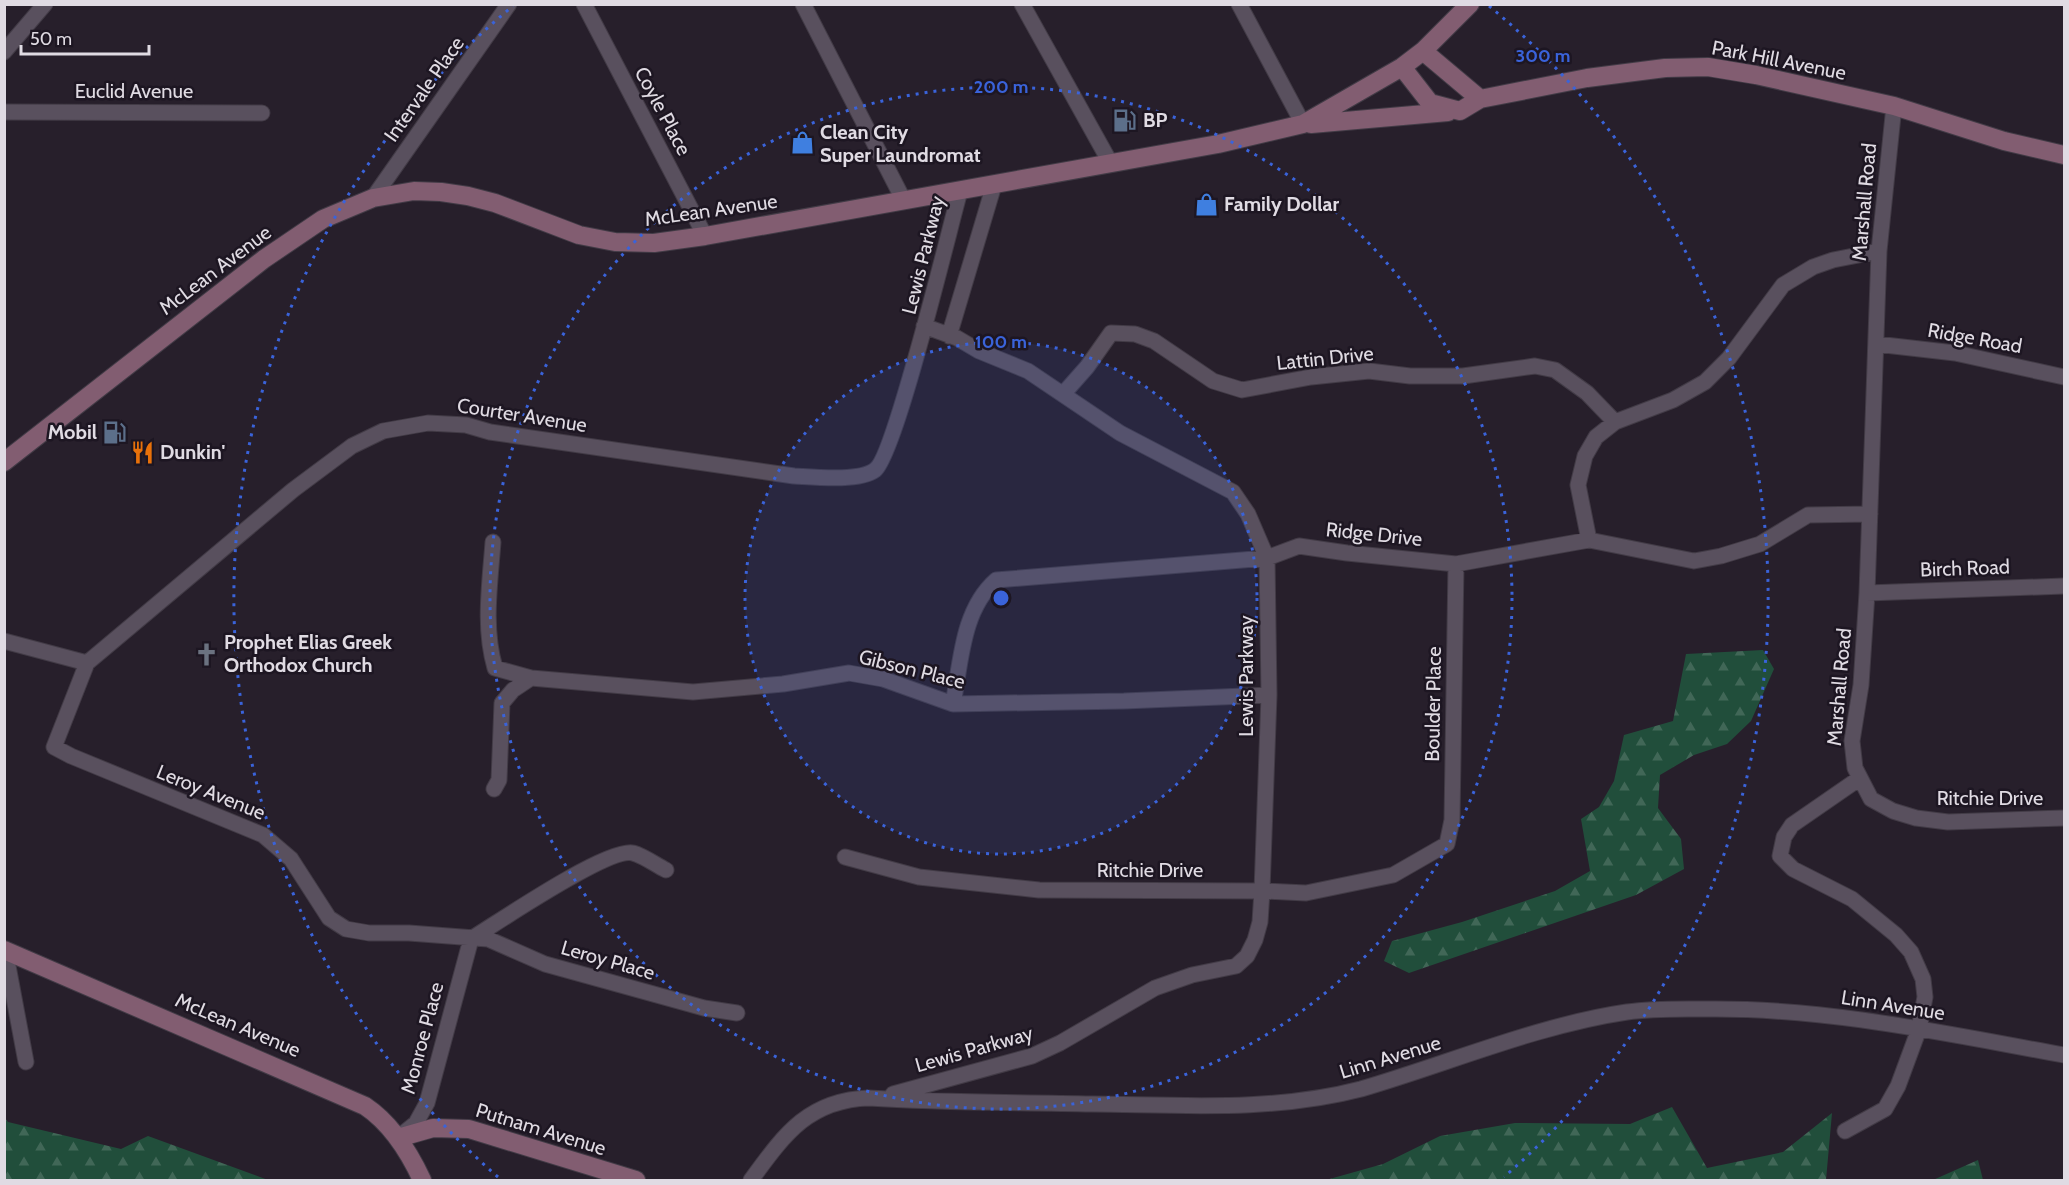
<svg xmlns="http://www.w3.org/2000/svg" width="2069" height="1185" font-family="Cabin,sans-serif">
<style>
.forest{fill:url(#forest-firs)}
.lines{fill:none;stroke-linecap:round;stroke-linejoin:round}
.street-casing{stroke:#423b46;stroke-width:17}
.secondary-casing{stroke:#423b46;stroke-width:20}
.street{stroke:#59505e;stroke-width:15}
.secondary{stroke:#825d71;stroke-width:18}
.ring{fill:none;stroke:#3a63da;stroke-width:3;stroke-dasharray:3 6}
.labels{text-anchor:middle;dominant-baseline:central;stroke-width:5;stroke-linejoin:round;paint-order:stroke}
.street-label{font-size:20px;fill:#e0dbe3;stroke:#1d1622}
.poi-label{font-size:20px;font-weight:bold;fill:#e0dbe3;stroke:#1d1622;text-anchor:start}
.centre{fill:#3a63da;stroke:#1d1622;stroke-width:3}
.ring-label{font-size:18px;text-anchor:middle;font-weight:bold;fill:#3a63da;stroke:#1d1622;stroke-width:5;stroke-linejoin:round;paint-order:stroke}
</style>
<defs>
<pattern id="forest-firs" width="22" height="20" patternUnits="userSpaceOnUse" patternTransform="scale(1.5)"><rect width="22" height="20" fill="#214e3b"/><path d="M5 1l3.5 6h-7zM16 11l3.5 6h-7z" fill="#416757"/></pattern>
</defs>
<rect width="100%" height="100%" fill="#271f2b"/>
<path class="forest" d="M 1763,650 L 1774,669 L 1751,721 L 1727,744 L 1694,755 L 1660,775 L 1658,808 L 1681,839 L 1684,869 L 1636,895 L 1409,973 L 1384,961 L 1392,941 L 1462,922 L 1555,891 L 1590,871 L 1581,819 L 1599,807 L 1614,781 L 1624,735 L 1673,721 L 1686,654 Z
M 1672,1107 L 1707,1168 L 1783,1152 L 1832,1113 L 1826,1180 L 1326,1180 L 1383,1164 L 1440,1136 L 1515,1123 L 1630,1124 Z
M 4,1117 L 8,1122 L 121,1149 L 148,1136 L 268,1180 L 5,1180 Z
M 1978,1160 L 1983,1180 L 1932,1180 L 1933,1180 Z"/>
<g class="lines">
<defs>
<path id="street" d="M 584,4 L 705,236
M 803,4 L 904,201
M 1022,4 L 1111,164
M 1239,4 L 1303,124
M 4,52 L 45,4
M 1894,106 L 1879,251 L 1867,593 L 1861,685 L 1852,741 L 1855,768 L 1871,799 L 1893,811 L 1916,818 L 1948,822 L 2064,818
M 4,112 L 262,113
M 373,198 L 509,4
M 949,336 L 994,185
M 1876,344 L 1955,353 L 2064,377
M 1064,393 L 1087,367 L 1111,333 L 1135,334 L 1154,341 L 1213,381 L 1242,390 L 1311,377 L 1369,371 L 1410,376 L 1463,376 L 1535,366 L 1555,370 L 1587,393 L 1615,422
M 1589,540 L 1578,485 L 1585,456 L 1596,437 L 1615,422 L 1673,400 L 1705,382 L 1729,358 L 1783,285 L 1813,267 L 1833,260 L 1879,251
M 493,542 C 490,584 483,627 495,668 L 531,678
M 1867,593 L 2064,586
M 4,641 L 87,663
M 953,704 C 961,662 962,610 996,580 L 1267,558 L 1299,546 L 1347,553 L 1456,564 L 1589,540 L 1694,561 L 1721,556 L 1760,544 L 1808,515 L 1870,514
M 494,789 L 499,780 L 502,703 L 513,690 L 531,678 L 693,692 L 783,684 L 849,673 L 883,679 L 953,704 L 1124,701 L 1269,695
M 845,857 L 919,877 L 1039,890 L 1262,891 L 1306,893 L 1393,875 L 1447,844 L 1452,820 L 1456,564
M 471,939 C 497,923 608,847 633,853 C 644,856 656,865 666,870
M 5,950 L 26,1062
M 737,1013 L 704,1008 L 545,964 L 488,939 L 409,933 L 369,933 L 346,929 L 329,918 L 291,859 L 263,835 L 71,756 L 54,747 L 87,663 L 293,490 L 352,446 L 383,431 L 428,423 L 466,425 L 490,432 L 794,476 C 813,477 859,482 875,470 C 895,456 949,230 960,191
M 893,1094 L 1032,1056 L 1060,1043 L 1155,988 L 1192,975 L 1236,966 L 1247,956 L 1255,940 L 1260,922 L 1262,891 L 1269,695 L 1267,558 L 1248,514 L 1233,492 L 1120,433 L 1028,371 L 979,351 L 957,338 L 924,326
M 1845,1131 L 1885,1109 L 1898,1086 L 1919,1029 L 1925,997 L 1923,979 L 1911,952 L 1896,935 L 1852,899 L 1793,869 L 1780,856 L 1784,837 L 1792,825 L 1860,778
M 400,1136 L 416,1123 L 427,1103 L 471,939
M 751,1180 C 784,1135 808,1100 869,1098 C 943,1103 1018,1102 1092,1104 C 1182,1105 1273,1112 1361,1089 C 1447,1064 1538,1025 1627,1012 C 1654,1008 1681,1009 1709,1009 C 1829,1008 1947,1034 2064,1055"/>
<path id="secondary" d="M 1423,51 L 1480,99
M 1402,67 L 1430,103 L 1460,111 L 1480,99 L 1587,78 L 1665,68 L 1708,67 L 1756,75 L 1894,106 L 2004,141 L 2064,155
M 1311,124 L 1448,112
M 4,462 L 264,259 L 323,219 L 373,198 L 414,191 L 441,192 L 468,196 L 495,203 L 579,235 L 615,242 L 654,243 L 705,236 L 1218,144 L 1303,124 L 1402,67 L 1423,51 L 1470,4
M 4,950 L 365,1106 C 392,1124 409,1152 422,1180
M 398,1138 L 433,1128 L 469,1129 L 636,1180"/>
</defs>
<use href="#street" class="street-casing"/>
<use href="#secondary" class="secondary-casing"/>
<use href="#street" class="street"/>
<use href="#secondary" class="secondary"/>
</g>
<circle cx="1001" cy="598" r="256" fill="#3a63da" fill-opacity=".12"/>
<g class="ring">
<circle cx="1001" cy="598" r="256"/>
<circle cx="1001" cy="598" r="511"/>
<path d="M498 1177A767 767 0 0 1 513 6M1489 6A767 767 0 0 1 1504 1177"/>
</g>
<defs>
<symbol id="fuel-bare" viewBox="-9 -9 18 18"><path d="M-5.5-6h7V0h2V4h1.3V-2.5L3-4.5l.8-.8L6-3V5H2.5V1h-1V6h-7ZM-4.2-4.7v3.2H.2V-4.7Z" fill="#5c6f8a" stroke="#1d1622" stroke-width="2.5" paint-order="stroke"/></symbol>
<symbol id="shop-bare" viewBox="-9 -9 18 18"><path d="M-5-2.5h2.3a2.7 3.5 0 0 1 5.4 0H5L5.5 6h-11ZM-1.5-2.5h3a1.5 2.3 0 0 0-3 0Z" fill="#3f7fe0" stroke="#1d1622" stroke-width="2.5" paint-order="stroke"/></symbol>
<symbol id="restaurant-bare" viewBox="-9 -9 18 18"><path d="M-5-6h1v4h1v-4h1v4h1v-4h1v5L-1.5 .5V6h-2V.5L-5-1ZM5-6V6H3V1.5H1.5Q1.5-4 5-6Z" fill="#e8710a" stroke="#1d1622" stroke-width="2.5" paint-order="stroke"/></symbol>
<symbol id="church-bare" viewBox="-9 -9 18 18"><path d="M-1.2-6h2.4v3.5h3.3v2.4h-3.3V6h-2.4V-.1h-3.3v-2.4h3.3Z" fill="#6b7280" stroke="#1d1622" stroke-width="2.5" paint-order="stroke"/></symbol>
</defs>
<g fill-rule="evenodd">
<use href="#fuel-bare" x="1108" y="104" width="33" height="33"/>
<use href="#shop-bare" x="786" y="126" width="33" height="33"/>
<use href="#shop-bare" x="1190" y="188" width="33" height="33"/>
<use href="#fuel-bare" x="98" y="416" width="33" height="33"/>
<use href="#restaurant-bare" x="126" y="436" width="33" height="33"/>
<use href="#church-bare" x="190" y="638" width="33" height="33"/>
</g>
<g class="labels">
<g class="street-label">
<text transform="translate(1779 60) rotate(11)">Park Hill Avenue</text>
<text transform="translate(424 89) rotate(-55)">Intervale Place</text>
<text x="134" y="91">Euclid Avenue</text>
<text transform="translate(663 111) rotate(62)">Coyle Place</text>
<text transform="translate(1864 202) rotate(-85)">Marshall Road</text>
<text transform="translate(711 210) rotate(-8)">McLean Avenue</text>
<text transform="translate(923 255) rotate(-76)">Lewis Parkway</text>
<text transform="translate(215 270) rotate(-37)">McLean Avenue</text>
<text transform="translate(1975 338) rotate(10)">Ridge Road</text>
<text transform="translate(1325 358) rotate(-6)">Lattin Drive</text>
<text transform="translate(522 415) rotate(9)">Courter Avenue</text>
<text transform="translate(1374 534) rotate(6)">Ridge Drive</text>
<text transform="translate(1965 568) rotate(-2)">Birch Road</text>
<text transform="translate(912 669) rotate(14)">Gibson Place</text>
<text transform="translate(1246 676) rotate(-90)">Lewis Parkway</text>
<text transform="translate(1839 687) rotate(-85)">Marshall Road</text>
<text transform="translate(1433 704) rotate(-89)">Boulder Place</text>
<text transform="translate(211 792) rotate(22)">Leroy Avenue</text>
<text x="1990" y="798">Ritchie Drive</text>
<text x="1150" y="870">Ritchie Drive</text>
<text transform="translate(608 960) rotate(16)">Leroy Place</text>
<text transform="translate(1893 1005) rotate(9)">Linn Avenue</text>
<text transform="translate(238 1025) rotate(23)">McLean Avenue</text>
<text transform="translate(422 1038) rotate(-75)">Monroe Place</text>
<text transform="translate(974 1049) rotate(-16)">Lewis Parkway</text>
<text transform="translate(1390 1057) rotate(-17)">Linn Avenue</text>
<text transform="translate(541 1129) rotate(17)">Putnam Avenue</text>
</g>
<g class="poi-label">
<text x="1143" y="120">BP</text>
<text x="820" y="132">Clean City<tspan x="820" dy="23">Super Laundromat</tspan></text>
<text x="1224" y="204">Family Dollar</text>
<text x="97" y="432" text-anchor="end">Mobil</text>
<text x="160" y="452">Dunkin'</text>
<text x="224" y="642">Prophet Elias Greek<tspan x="224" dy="23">Orthodox Church</tspan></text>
</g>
</g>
<circle cx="1001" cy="598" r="9" class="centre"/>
<g class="ring-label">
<text x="1543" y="62">300 m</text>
<text x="1001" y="93">200 m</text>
<text x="1001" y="348">100 m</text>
</g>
<rect width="2069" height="1185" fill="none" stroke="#e0dbe3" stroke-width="12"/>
<path d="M21 45v9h128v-9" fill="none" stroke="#e0dbe3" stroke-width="3"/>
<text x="30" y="45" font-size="18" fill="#e0dbe3" stroke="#1d1622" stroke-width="4.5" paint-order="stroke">50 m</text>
</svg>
